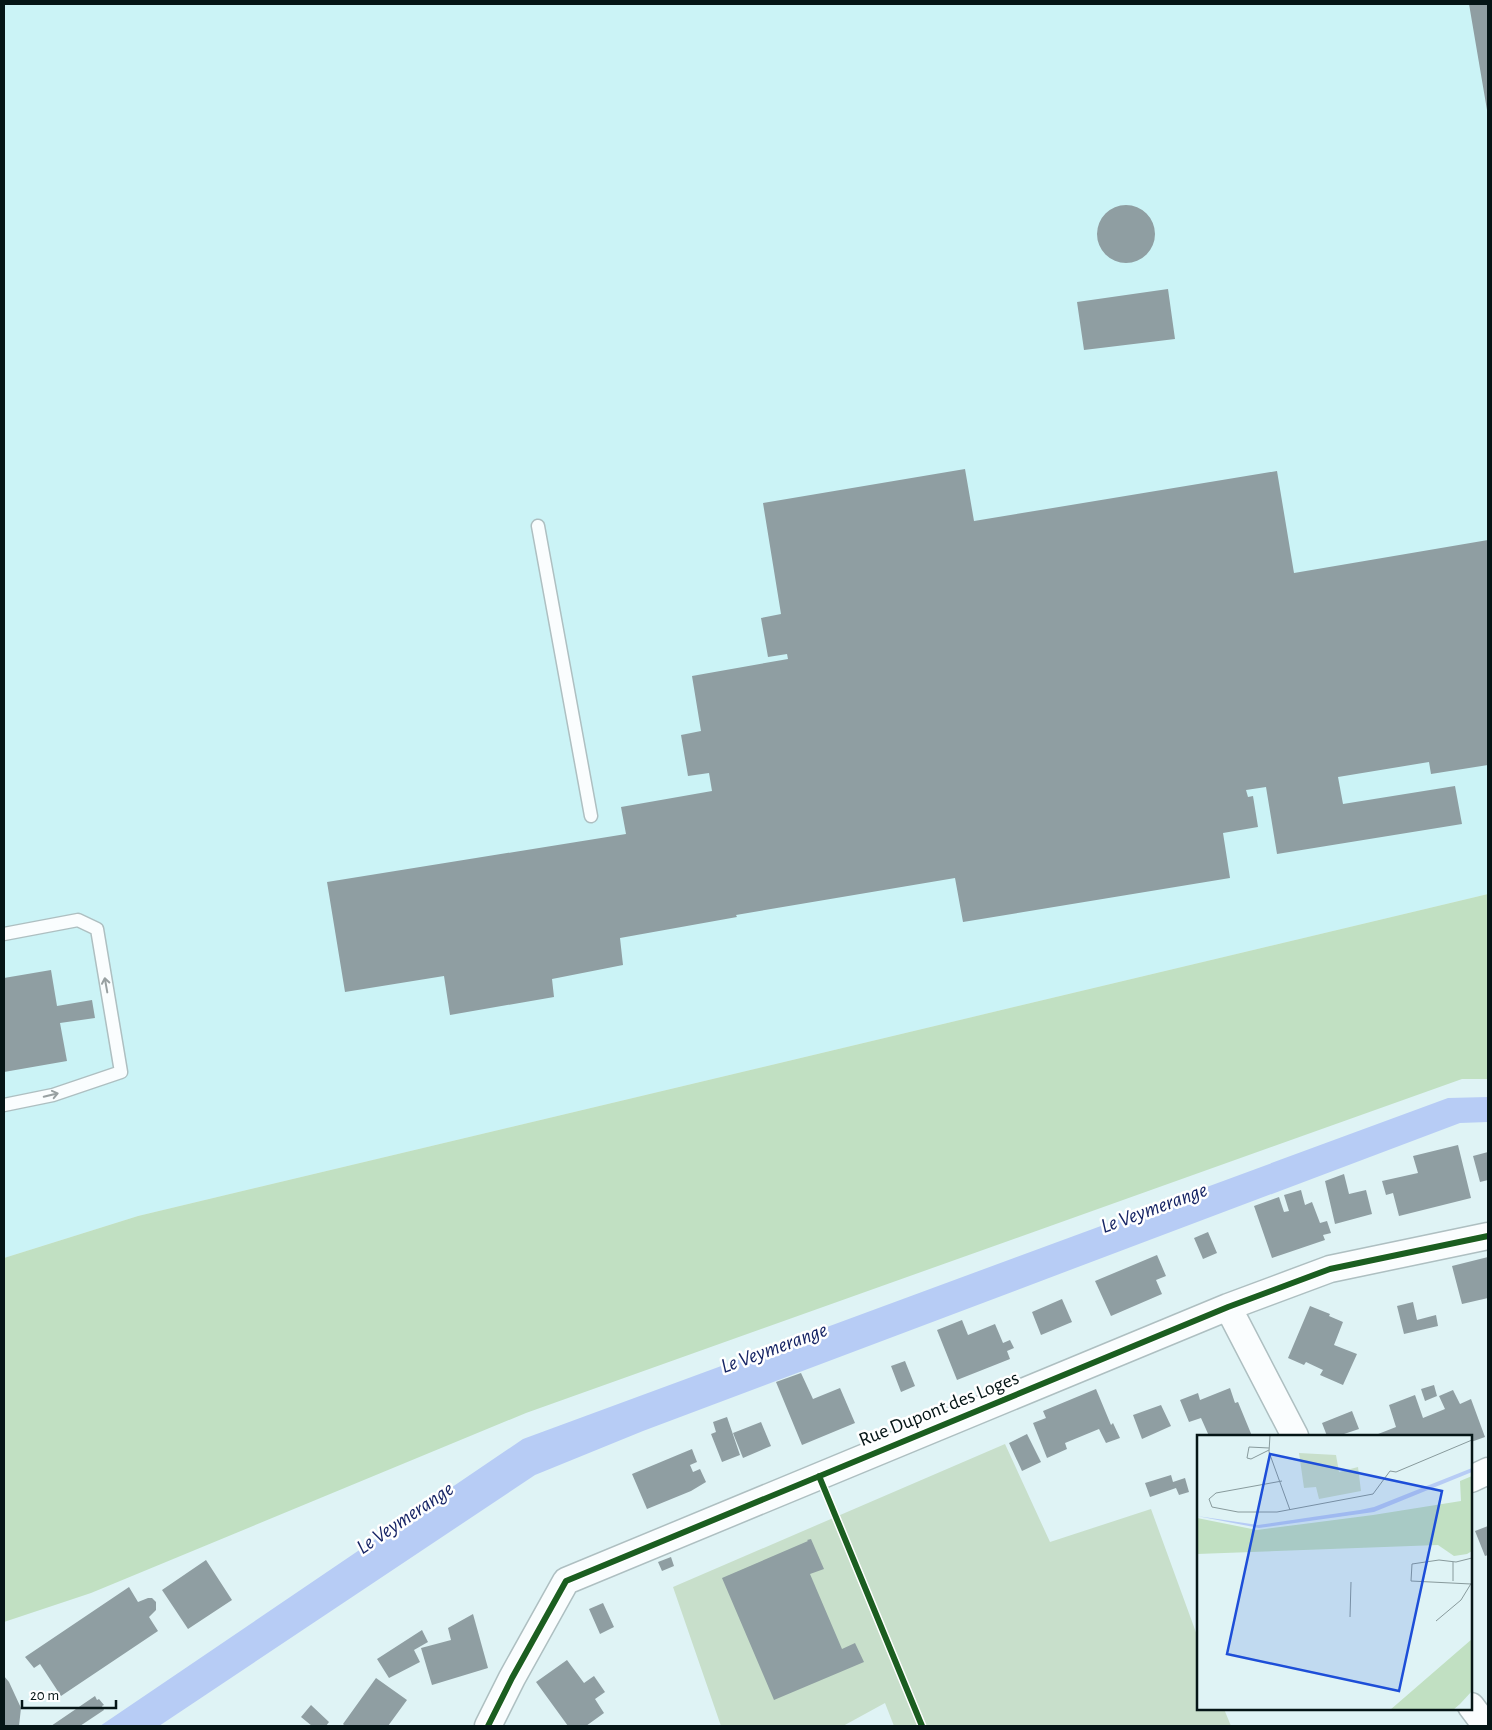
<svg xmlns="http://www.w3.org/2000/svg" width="1492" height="1730" font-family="'Alegreya Sans',sans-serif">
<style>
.built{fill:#cbf3f6}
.green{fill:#c8dfcb}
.forest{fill:#c1e0c2}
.water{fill:#b7ccf5}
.building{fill:#8f9ea2}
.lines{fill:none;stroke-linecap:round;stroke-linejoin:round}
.service-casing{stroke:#aebfc1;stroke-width:15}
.minor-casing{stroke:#aebfc1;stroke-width:29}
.service{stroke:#fafdfe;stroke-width:12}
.minor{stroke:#fafdfe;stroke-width:26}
.cycleway-casing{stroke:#fff;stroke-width:9}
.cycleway{stroke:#1b5e20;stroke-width:6}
.oneway{stroke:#98a0a1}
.labels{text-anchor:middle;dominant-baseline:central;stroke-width:5;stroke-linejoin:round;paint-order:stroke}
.street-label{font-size:20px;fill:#051516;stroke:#fff}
.water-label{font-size:21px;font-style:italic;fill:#162465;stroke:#fff}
.inset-road{fill:none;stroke:#889a9c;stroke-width:1}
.view{fill:#1d4ed8;fill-opacity:0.15;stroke:#1d4ed8;stroke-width:2.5}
.inset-edge{fill:none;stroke:#051516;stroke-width:2.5}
</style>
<rect width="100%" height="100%" fill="#dff3f5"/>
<path class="built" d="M 4,4 L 1488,4 L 1488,894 L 138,1216 L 4,1258 Z"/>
<path class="green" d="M 1005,1444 L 1050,1542 L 1151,1509 L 1198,1638 L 1198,1709 L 1224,1709 L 1231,1726 L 894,1726 L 885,1703 L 843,1726 L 721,1726 L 673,1587 Z"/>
<path class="forest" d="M 1488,894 L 1488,1079 L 1462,1079 L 526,1413 L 91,1593 L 4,1622 L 4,1258 L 138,1216 Z"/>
<path class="water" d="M 1488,1097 L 1488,1122 L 1460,1123 L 643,1431 L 535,1475 L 159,1726 L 100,1726 L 523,1439 L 1448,1098 Z"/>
<path class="building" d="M 1469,4 L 1488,4 L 1488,109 L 1487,110 Z
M1097 234a29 29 0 1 1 58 0a29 29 0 1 1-58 0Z
M 1168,289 L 1175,339 L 1084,350 L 1077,302 Z
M 965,469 L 974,521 L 1277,471 L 1294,573 L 1488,540 L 1488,765 L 1431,774 L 1429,762 L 1338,777 L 1343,804 L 1455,786 L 1462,824 L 1277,854 L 1266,787 L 1246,790 L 1248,797 L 1253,796 L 1258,827 L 1223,833 L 1230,878 L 963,922 L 955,878 L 736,915 L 737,917 L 620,938 L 623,965 L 552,979 L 554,997 L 450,1015 L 444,976 L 345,992 L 327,882 L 626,834 L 621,807 L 712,791 L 709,773 L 688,776 L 681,735 L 701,731 L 692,676 L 788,659 L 787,654 L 768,657 L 761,618 L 781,614 L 763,503 Z
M 51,970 L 57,1006 L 92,1000 L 95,1018 L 60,1023 L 67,1061 L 4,1072 L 4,978 Z
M 1458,1145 L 1471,1198 L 1399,1216 L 1393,1193 L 1386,1195 L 1382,1181 L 1418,1173 L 1413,1156 Z
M 1488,1152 L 1488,1180 L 1480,1182 L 1473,1156 Z
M 1344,1174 L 1349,1194 L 1366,1190 L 1372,1214 L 1335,1224 L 1325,1181 Z
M 1301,1190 L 1305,1205 L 1312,1202 L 1320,1223 L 1327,1221 L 1331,1233 L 1323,1235 L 1325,1240 L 1272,1258 L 1254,1206 L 1279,1197 L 1284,1212 L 1289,1211 L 1284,1195 Z
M 1208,1232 L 1217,1253 L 1203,1259 L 1194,1238 Z
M 1157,1255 L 1166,1276 L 1156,1280 L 1162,1294 L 1111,1316 L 1095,1281 Z
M 1488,1257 L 1488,1298 L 1462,1304 L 1452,1266 Z
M 1062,1299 L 1072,1322 L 1041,1335 L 1032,1312 Z
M 1413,1302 L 1417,1320 L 1436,1315 L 1438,1326 L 1404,1334 L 1397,1306 Z
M 1310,1306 L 1330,1314 L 1329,1316 L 1343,1322 L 1334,1345 L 1357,1354 L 1343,1385 L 1320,1375 L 1323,1370 L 1306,1362 L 1304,1365 L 1288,1358 Z
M 962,1320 L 968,1335 L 995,1324 L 1003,1343 L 1010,1340 L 1014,1348 L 1007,1351 L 1010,1359 L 957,1380 L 937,1330 Z
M 905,1361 L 915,1386 L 901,1392 L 891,1366 Z
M 801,1373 L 813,1399 L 840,1388 L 855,1423 L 802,1445 L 776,1382 Z
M 1434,1385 L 1437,1396 L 1425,1401 L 1421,1389 Z
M 1230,1388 L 1235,1403 L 1238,1402 L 1252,1436 L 1209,1436 L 1201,1418 L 1189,1422 L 1180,1400 L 1198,1393 L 1200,1400 Z
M 1096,1389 L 1111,1425 L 1113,1423 L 1120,1438 L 1106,1443 L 1099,1429 L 1065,1443 L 1067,1449 L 1047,1458 L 1033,1423 L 1046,1418 L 1043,1411 Z
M 1453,1390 L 1460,1404 L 1471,1399 L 1485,1437 L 1471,1442 L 1471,1436 L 1373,1436 L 1396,1427 L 1389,1405 L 1415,1395 L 1423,1418 L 1445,1409 L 1439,1396 Z
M 1161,1405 L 1171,1426 L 1142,1439 L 1133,1415 Z
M 1352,1411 L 1359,1429 L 1338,1436 L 1327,1436 L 1322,1423 Z
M 727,1417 L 740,1455 L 722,1462 L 711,1434 L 716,1432 L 713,1422 Z
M 761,1422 L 771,1446 L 743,1458 L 733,1433 Z
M 1027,1434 L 1041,1462 L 1022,1471 L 1009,1443 Z
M 692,1449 L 697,1462 L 690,1465 L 693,1472 L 700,1469 L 706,1482 L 691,1491 L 647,1509 L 632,1474 Z
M 1171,1475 L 1173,1482 L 1185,1478 L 1189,1492 L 1179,1495 L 1176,1488 L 1150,1497 L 1145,1483 Z
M 1488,1526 L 1488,1555 L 1485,1556 L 1475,1531 Z
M 811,1539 L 824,1569 L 810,1574 L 842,1649 L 855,1643 L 864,1662 L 774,1700 L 722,1578 L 808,1541 L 807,1540 Z
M 671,1557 L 674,1566 L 662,1571 L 658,1562 Z
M 206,1560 L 232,1600 L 188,1629 L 162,1590 Z
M 129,1587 L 138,1602 L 148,1598 L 152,1598 L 156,1602 L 156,1610 L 149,1617 L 158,1631 L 61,1696 L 40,1664 L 34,1668 L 25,1657 Z
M 603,1603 L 614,1627 L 600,1634 L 589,1609 Z
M 473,1614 L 488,1668 L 432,1685 L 421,1648 L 451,1640 L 448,1628 Z
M 422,1630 L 428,1642 L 414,1650 L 420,1662 L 389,1678 L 377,1659 Z
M 567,1660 L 584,1683 L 594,1676 L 605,1692 L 595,1699 L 604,1713 L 586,1726 L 568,1726 L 536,1682 Z
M 4,1676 L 9,1682 L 21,1708 L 19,1726 L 4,1726 Z
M 376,1678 L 407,1700 L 388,1726 L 345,1726 L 343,1724 Z
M 95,1696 L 97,1700 L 99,1699 L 104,1705 L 102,1706 L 104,1710 L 80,1726 L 51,1726 Z
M 311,1705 L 329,1722 L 326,1726 L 312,1726 L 301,1717 Z"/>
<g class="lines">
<defs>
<path id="service" d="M 538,526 L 591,816
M 4,934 L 78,920 L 97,929 L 121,1072 L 53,1095 L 4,1105"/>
<path id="minor" d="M 1228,1307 L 1295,1436
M 1471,1479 L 1488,1471
M 1471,1706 L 1486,1726
M 488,1726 L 512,1678 L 566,1581 L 1228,1307 L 1330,1269 L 1488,1236"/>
</defs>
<use href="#service" class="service-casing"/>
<use href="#minor" class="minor-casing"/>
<use href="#service" class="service"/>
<use href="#minor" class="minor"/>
<defs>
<path id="cycleway" d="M 819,1476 L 922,1726
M 488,1726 L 512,1678 L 566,1581 L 1228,1307 L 1330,1269 L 1488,1236"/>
</defs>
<use href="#cycleway" class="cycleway-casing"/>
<use href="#cycleway" class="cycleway"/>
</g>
<defs><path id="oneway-shaft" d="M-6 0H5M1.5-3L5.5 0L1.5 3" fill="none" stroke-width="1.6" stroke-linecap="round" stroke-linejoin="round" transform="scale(1.25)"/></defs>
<g class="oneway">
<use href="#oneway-shaft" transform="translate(106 985) rotate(-100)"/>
<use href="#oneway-shaft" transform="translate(51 1095) rotate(-14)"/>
</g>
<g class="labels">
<g class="street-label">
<text transform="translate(939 1409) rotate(-22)">Rue Dupont des Loges</text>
</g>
<g class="water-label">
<text transform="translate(1154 1208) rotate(-20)">Le Veymerange</text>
<text transform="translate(774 1348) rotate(-20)">Le Veymerange</text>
<text transform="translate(405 1518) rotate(-34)">Le Veymerange</text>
</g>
</g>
<g transform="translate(1197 1435)">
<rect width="275" height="275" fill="#dff3f5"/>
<path d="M 102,18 L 139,20 L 142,37 L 161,32 L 164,56 L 122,64 L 119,52 L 107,53 Z" fill="#c8dfcb"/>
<path d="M 275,41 L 275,116 L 270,119 L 257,121 L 241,110 L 0,119 L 0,83 L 60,95 L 176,80 L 264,66 L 263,46 ZM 275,204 L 275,256 L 263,269 L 256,275 L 193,275 Z" fill="#c1e0c2"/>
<path d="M 275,33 L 275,37 L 177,77 L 62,93 L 0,81 L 61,90 L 163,75 L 177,72 Z" fill="#b7ccf5"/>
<path class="inset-road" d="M 73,0 L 72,17 L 93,75M 72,15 L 54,24 L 50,23 L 52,12 L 72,13M 85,46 L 19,58 L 12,64 L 15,72 L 41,77 L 80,77 L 176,59 L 193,36 L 199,37 L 275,5M 256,127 L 256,146M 274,149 L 214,146 L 215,129 L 242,125 L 259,127 L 275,123M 153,182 L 154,147M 239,186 L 264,165 L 275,147"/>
<path class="view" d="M 73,19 L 245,56 L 202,256 L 30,219 Z"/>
<rect width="275" height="275" class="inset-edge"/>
</g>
<rect width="1492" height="1730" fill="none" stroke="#051516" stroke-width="10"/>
<path d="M22 1700v8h94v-8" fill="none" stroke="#051516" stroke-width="2.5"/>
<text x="30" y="1700" font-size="15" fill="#051516" stroke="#ffffff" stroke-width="4" paint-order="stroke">20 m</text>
</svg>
